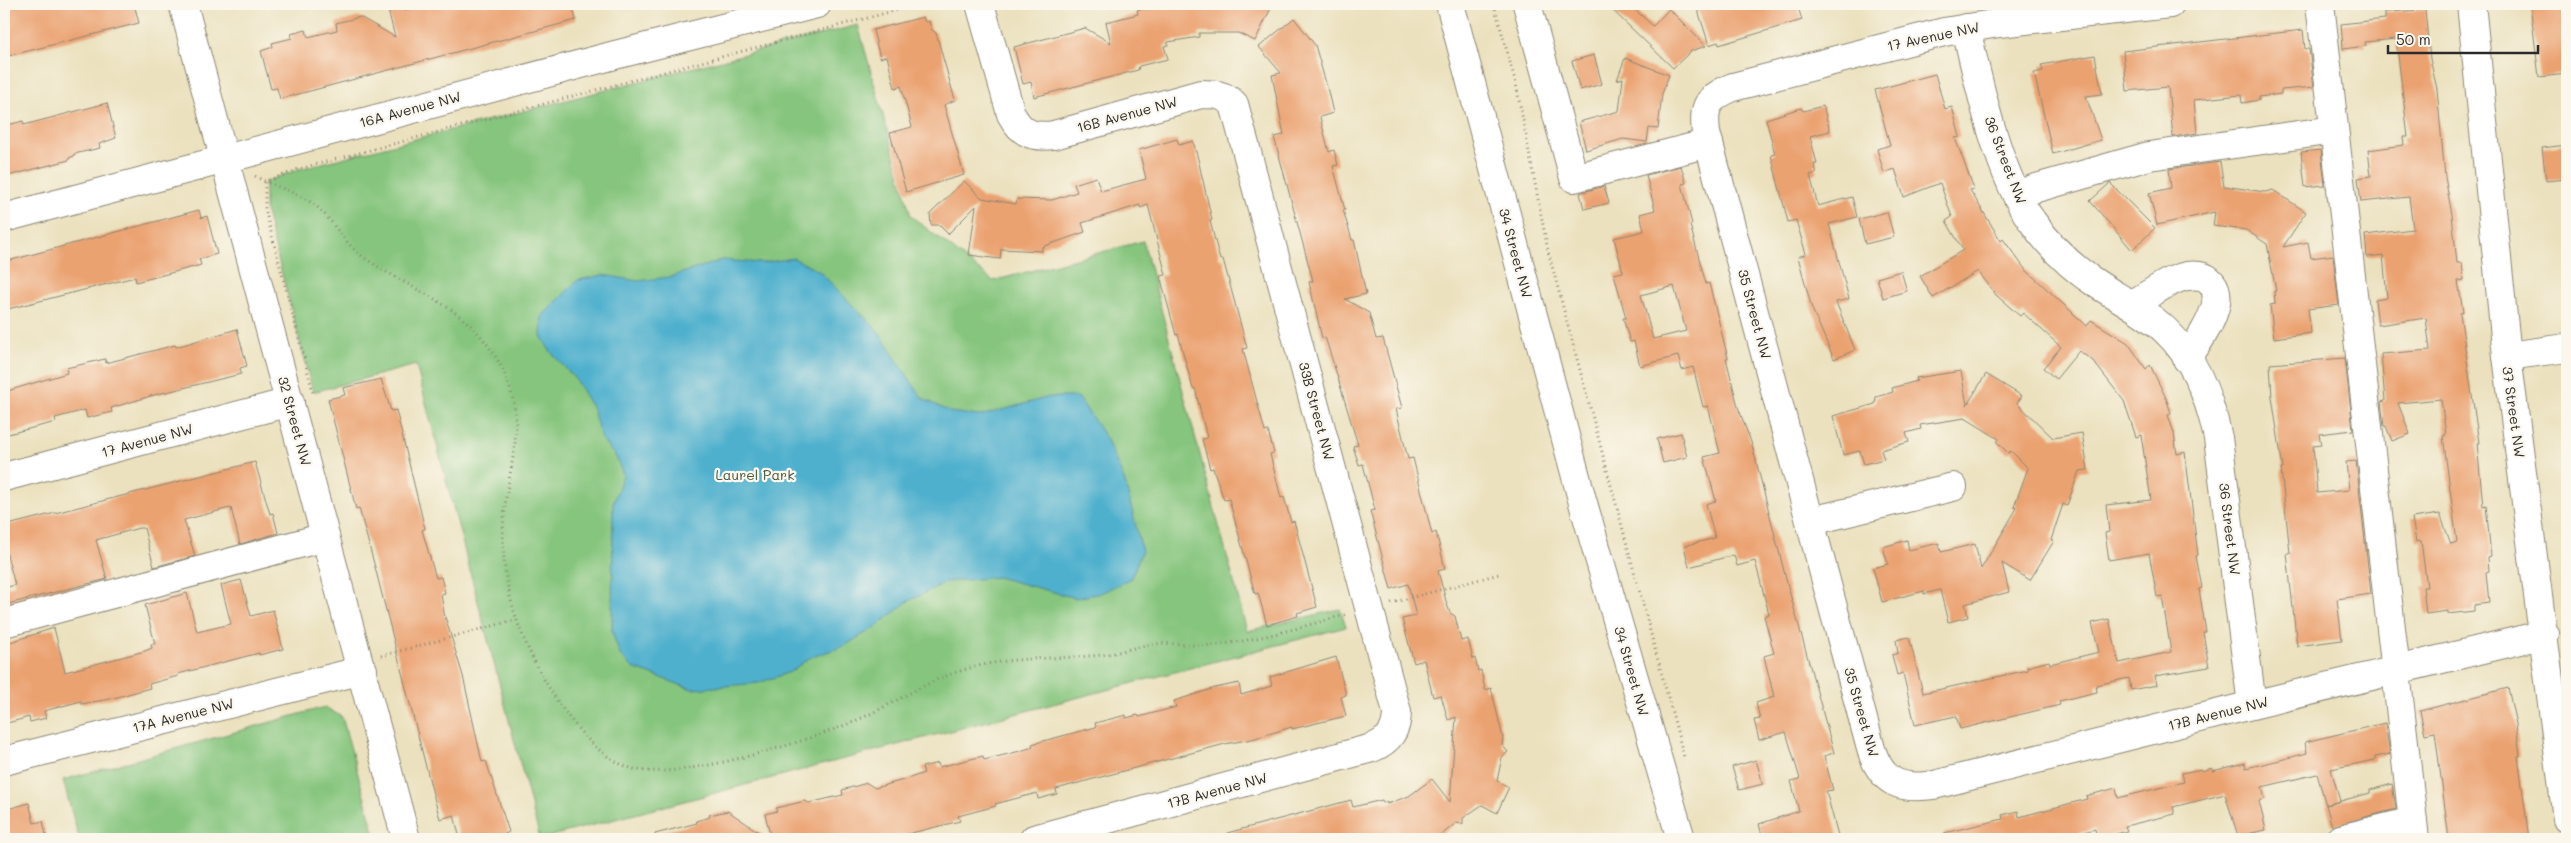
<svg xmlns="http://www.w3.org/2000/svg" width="2571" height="843" font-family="Mali,sans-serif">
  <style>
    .green { fill: #85c57d; stroke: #587854 }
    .water { fill: #4fb0ce; stroke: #3d6e7c }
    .building { fill: #eba271; fill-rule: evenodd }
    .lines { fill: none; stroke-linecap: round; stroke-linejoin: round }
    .minor-casing { stroke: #8b8674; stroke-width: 30 }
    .major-casing { stroke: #8b8674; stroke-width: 30 }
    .path { stroke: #8b8674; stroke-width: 3; stroke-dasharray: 1 4; stroke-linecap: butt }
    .minor { stroke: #fff; stroke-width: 28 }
    .major { stroke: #fff; stroke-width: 28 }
    .labels { text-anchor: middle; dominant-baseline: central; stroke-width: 4.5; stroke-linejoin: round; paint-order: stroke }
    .street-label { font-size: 14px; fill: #2b2b2b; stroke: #fbf7ec }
    .park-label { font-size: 14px; fill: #465944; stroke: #fbf7ec }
  </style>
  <rect width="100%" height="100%" fill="#fbf7ec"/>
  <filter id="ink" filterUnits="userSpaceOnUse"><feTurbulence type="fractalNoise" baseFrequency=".02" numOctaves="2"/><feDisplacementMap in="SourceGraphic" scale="10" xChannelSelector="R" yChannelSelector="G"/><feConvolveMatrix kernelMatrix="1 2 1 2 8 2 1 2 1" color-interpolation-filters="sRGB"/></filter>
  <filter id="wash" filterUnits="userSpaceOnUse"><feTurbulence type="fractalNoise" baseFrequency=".0096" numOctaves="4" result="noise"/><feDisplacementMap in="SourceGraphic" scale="20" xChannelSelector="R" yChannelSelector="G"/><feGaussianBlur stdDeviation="1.12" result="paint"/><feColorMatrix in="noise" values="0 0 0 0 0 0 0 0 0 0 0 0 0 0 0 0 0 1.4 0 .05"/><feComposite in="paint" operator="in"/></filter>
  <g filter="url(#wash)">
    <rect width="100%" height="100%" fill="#ebe1be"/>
    <!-- green -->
    <g class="green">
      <path d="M858,25L911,216L993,281L1143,241L1247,631L1340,609L1346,627L540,839L416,365L313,392L265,209V182L299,169Z"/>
      <path d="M325,707L342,717L376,839H79L63,780Z"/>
    </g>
    <!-- water -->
    <path class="water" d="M793,258L819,271L877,330L922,398L950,412L980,416L1049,397H1078L1106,438L1125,482L1142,551L1131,578L1101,593L1076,598L997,577L946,582L907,602L876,627L844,646L809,658L790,672L758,683L692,689L633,668L620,655L612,632L613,503L623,475L616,457L602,440L592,407L575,379L550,351L541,336L542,316L578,280L603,275L638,281L670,277L722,260L762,263Z"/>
    <g id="blocks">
      <!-- building -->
      <g class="building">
        <path d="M4,4H134L139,23L4,57Z"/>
        <path d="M430,4H572L576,20L280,99L277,88L271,89L261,51L273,47L272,43L292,38L291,34L306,30L308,37L337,30L336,23L360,17L395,37L388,10L403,6L404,10Z"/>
        <path d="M1161,4H1273L1255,41L1238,33H1199V37L1168,42V45L1164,46L1168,59L1139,66L1138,70L1034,97L1031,82L1023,84L1014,47L1085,28L1111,43L1106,22L1138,14L1137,10Z"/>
        <path d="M1606,4H1629L1653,26L1669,9L1706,46L1691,51L1673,68Z"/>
        <path d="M1696,4H1797L1802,20L1719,45L1718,42L1709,45Z"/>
        <path d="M2530,4H2564L2567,32V74L2539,77Z"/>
        <path d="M2425,10L2430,59L2437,89L2445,177L2452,215L2457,263H2462L2464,280L2458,281L2463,312L2460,313L2479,443H2477L2483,506L2486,505L2491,556L2488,557L2489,571L2486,572L2489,603L2474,605V611L2448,614V611L2426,614L2423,587H2427L2421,541L2416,542L2412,518L2440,514L2451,544L2457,542L2443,436L2446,435L2441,399L2398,403L2410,434L2392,441L2386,426H2384L2381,402L2385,401L2381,354L2430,350L2426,318L2378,325L2375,300L2387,298L2383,255L2367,257L2365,235L2413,229L2409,197L2361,202L2358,178L2371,176L2368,150L2404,145L2403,137H2408L2396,39L2365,42L2366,46L2343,49L2341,24L2385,19V12Z"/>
        <path d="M923,17L925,22L929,21L931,29L936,33L955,100L944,105L964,175L906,192L890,133L912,127L901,86L895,88L887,56L880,58L873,30Z"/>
        <path d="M1294,18L1315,45L1327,87L1333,113L1320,117L1329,152L1334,150L1338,165L1333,166L1345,210H1343L1352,240H1354L1366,294L1345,299L1369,313L1376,339L1383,338L1402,408L1396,409L1408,459L1413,458L1432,534L1436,532L1440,548L1445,569L1438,571L1446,601L1450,613L1455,616L1461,641L1468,639L1473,659L1475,658L1478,671L1481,670L1485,690L1491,688L1503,738L1502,745L1508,752L1502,757L1497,781L1509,787L1497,813L1482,805L1463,818V824L1456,823L1440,836L1428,839H1228L1227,833L1351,800L1353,807L1382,800L1383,803L1387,802V804L1409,796L1432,779L1450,802L1456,717L1448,720L1441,695L1433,697L1424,660L1414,663L1402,619L1416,616L1408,584L1391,589L1370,511L1375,510L1363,464L1359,465L1353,446L1358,445L1333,362L1325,337L1322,338L1309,282L1313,281L1274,137L1284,135L1272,75L1281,73L1259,47Z"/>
        <path d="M2303,30L2305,49H2309L2314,87L2281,90V94L2259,97V100L2242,103L2241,95L2194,100L2197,133L2173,137L2168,87L2127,91L2123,51Z"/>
        <path d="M1594,55L1602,84L1580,90L1572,61Z"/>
        <path d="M2095,55L2102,94L2086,96L2101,140L2053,154L2034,73L2043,71L2041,65Z"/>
        <path d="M1625,58L1669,75L1662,94L1658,129L1649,128L1647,142L1623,139L1586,150L1579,122L1619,111L1623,78L1617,80Z"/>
        <path d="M1935,74L1945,109L1952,107L1960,137L1955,138L1974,189L1970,190L2001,241L2003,239L2025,269L2087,326L2091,320L2128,343L2146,369L2150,365L2166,398L2171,413L2168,415L2174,433L2177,454L2185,452L2198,555L2196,556L2202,588L2199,589L2206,632H2203L2209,667L2155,676L2157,685L2131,690L2129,678L2096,685L2097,692L2059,701L2060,705L1960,729L1956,716L1915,725L1903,673L1897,675L1892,655L1898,653L1896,640L1909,637L1923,693L2028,670L2027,667L2049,661L2050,664L2099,652L2092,623L2109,619L2119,663L2171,652L2162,596L2157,597L2149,553L2109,560L2105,533L2109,532L2106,505L2151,500L2141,435L2136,437L2124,401L2093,361L2079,351L2056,379L2043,368L2061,347L2023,313L2020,316L1996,295L1978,271L1933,298L1920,276L1963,250L1946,221L1952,217L1940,183L1904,197L1895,169L1884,173L1877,149L1890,145L1875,90Z"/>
        <path d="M107,103L116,138L99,144L100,148L74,154V156L69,158V160L4,177V126L23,121L24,125Z"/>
        <path d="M1823,106L1830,131L1810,136L1817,164H1814L1817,173L1810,175L1818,206L1852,197L1857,217L1829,224L1849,299L1836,302L1855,350L1834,359L1812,309L1798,257L1806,254L1796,220L1788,222L1771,155L1775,154L1766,119L1801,108L1803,111Z"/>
        <path d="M1177,139L1179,145L1193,141L1198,159L1212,220L1210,221L1220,260L1223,259L1247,348L1243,349L1265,432L1268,431L1274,453L1270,454L1281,498L1284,497L1291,522L1294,521L1317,607L1297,613L1298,616L1267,625L1258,593L1255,594L1229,499L1224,500L1213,468L1210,469L1202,439L1207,438L1195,388L1193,389L1178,334L1176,335L1160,276L1166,275L1148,205L1140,208V205L1082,223L1085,232L1042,247V251L1001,249L1000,259L969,255L976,206L948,234L939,225H931L930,214L964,181L982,198L1016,204L1017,199L1052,200L1077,192L1074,184L1096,177L1101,191L1146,179L1139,150Z"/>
        <path d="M2567,145V179L2546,181L2542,148Z"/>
        <path d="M2321,150L2325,185L2305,187L2301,152Z"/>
        <path d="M2220,162L2224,186L2265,192L2273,190L2306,212L2283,247L2308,242L2311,258L2333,255L2339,305L2308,309L2311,333L2274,338L2270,305L2275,304L2274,291H2276L2267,244L2246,230L2213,226L2215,212L2157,225L2149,193L2171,188L2169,169Z"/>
        <path d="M1681,166L1686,183L1682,184L1692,224L1690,225L1706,284L1709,283L1728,358H1726L1738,407L1752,445L1787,583L1834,753L1824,756L1833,790L1826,791L1839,839H1763L1759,824L1799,811L1791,781L1800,779L1786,732L1759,740L1754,720L1760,719L1756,703L1774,697L1764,656L1774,653L1764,616L1769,614L1755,561L1737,566L1734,555L1689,567L1684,546L1715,538L1706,504L1716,501L1704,457L1720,453L1708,406L1703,407L1693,367L1682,370L1678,356L1640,366L1634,341L1630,342L1623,318H1626L1614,274L1623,272L1614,238L1644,231L1640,214L1655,210L1646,175ZM1674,286L1686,331L1653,339L1641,295Z"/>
        <path d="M2110,183L2155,228L2132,250L2090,201Z"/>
        <path d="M1604,186L1609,203L1584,209L1580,193Z"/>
        <path d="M199,210L201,218L207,216L217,254L199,259L201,265L136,282L135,277L4,310V262Z"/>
        <path d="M1887,212L1894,237L1865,244L1859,219Z"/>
        <path d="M1901,271L1907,291L1883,298L1877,278Z"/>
        <path d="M237,329L247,366L240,368L241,374L154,395L111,408L112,412L87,418L85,410L55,418L56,422L4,435V392L67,373L66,368L105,359L106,363L175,345L176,347Z"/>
        <path d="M2345,358L2353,430L2319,434L2321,445L2313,446L2317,493L2349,490L2346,462L2356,461L2371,594L2337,599L2342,640L2297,646L2287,553H2290L2281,469H2283L2272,397L2270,364Z"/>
        <path d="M1961,371L1967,405L1986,374L2022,396L2017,403L2053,438L2082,433L2088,470L2079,471L2067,506L2063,504L2051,540L2054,541L2030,580L2002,563L2009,592L1965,604L1968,617L1948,622L1940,590L1924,594V591L1882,602L1873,568L1888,564L1883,547L1907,540L1909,550L1939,543L1941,552L1975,544L1981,569L2017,508L2014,507L2028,468L2011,451L2008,453L1997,442L1999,439L1965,418L1920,425L1921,429L1906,433L1909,442L1881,450L1884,459L1864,464L1860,451L1843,455L1833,416L1875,404L1876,397L1893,392L1892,388L1917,381L1916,378Z"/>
        <path d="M381,379L391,411L396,410L425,529L422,530L436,578L441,577L445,593L441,594L444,613L463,676L482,762L486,761L509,832L505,834L507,839H460L454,815L440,819L433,794L376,571L359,508L356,509L328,399L345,395L343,388Z"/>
        <path d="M1681,433L1687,457L1663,463L1657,439Z"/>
        <path d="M255,462L270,514L273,513L278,533L240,544L231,508L226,509L184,520L195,556L154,567L144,528H139L96,540L107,579L4,605V588L15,585L4,544V526Z"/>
        <path d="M241,580L251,616L273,610L283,649L259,655V653L178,674V676L149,684L150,688L110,699L81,704V701L44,711L46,718L30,722L29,717L4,724V644L54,628L65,672L145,651L152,648L151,644H155L145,605L187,593L197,632L231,624L221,585Z"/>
        <path d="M1336,657L1346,695L1341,697L1346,716L1292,729V727L1252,739L1225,744L1056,789L1057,794L1038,799L1037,793L995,804L996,806L958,816L960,821L887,839H771L765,814L777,811L776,808L805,801L809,803L843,795L842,790L867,783L875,788L907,779L924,773L922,767L938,763L939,767L983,756L984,760L1020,751L1033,747L1032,744L1096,727L1095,723L1126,715V718L1138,715L1139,717L1176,707L1174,701L1215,688L1239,683L1241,695L1272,686L1270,677Z"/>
        <path d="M2508,688L2516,724L2520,756H2518L2529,839H2449L2435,732L2425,734L2420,711Z"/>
        <path d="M2385,723L2390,754L2375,757V760L2331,769L2340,801L2326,805L2317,774L2262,787L2265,799L2259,801L2266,830L2238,836L2225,794L2173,807L2175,814L2125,826L2127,831L2097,839L2095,829L2057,839H1945L1944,833L2003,819L2002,815L2018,811L2019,817L2087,799L2086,796L2116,788L2118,798L2184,782L2182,773L2201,769V771L2212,768L2213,771L2245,763L2246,768L2280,760L2307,753L2305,742Z"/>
        <path d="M1756,760L1763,784L1739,790L1732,767Z"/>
        <path d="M2392,784L2396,809L2332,826L2326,805L2370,793V790Z"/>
        <path d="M29,803L34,823L43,821L47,839H4V810Z"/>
        <path d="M728,811L769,839H656L655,834L697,823L696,821L710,817L709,815Z"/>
      </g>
    </g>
  </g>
  <g filter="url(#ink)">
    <use href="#blocks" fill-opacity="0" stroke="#8b8674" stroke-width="1"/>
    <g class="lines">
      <!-- minor casing -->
      <g class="minor-casing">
        <g id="minor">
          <path d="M183,4L406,839"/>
          <path d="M980,4L1011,114C1021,133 1032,138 1054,135L1201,94C1215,94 1223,94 1234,104L1397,712C1397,731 1389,741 1372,748L1034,839"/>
          <path d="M1527,4L1574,178L1709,143"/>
          <path d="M2170,4L1999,23L1944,32L1733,87C1707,98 1703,106 1706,133L1871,749C1882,783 1900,790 1934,785L2252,705L2545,634"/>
          <path d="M2320,4L2415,839"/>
          <path d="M2471,4L2507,356L2567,819"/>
          <path d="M1966,28C1978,82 1999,177 2032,221C2049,245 2072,268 2097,284C2120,299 2145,311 2165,330C2194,357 2210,400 2218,438L2252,705"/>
          <path d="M2017,196L2033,189L2149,156L2334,130"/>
          <path d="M4,218L615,55L817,4"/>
          <path d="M2133,304C2149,295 2169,279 2187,276C2195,275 2203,275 2209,280C2231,299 2198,342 2187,359"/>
          <path d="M2507,356L2567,348"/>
          <path d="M4,477L290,402"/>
          <path d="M1811,521L1953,487"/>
          <path d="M4,623L325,537"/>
          <path d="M4,761L363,670"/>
          <path d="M2340,839L2413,821"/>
        </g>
      </g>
      <!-- major casing -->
      <g class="major-casing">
        <path id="major" d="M1450,4L1583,503L1681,839"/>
      </g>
      <!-- path -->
      <g class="path">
        <path d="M1494,4L1516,84L1548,251L1684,757"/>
        <path d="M255,176C274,187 298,192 316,206C333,220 343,242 362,256C418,296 474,305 505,375C528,428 508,464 504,516C498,586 521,645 558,702C576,728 599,757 630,768C673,783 806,742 850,723C888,708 921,683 960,671C1010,655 1051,660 1102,655C1120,653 1137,646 1154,644C1174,642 1195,647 1215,645C1260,640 1304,626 1348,614"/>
        <path d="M313,392L265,209V182L299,169L920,4"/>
        <path d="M1391,603L1499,574"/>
        <path d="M381,656L515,620"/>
      </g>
      <!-- minor -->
      <use href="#minor" class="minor"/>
      <!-- major -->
      <use href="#major" class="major"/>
    </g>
  </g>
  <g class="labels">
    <!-- street labels -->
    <g class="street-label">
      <text transform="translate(1933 36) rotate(-12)">17 Avenue NW</text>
      <text transform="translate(410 109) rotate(-15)">16A Avenue NW</text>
      <text transform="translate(1127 114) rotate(-15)">16B Avenue NW</text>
      <text transform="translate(2006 160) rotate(69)">36 Street NW</text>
      <text transform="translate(1516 253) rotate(75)">34 Street NW</text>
      <text transform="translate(1755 314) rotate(75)">35 Street NW</text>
      <text transform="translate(1317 411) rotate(75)">33B Street NW</text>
      <text transform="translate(2514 412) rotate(82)">37 Street NW</text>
      <text transform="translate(295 421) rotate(75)">32 Street NW</text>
      <text transform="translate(147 440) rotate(-15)">17 Avenue NW</text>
      <text transform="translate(2230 529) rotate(83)">36 Street NW</text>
      <text transform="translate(1632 671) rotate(74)">34 Street NW</text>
      <text transform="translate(1862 712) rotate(74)">35 Street NW</text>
      <text transform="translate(2218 713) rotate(-14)">17B Avenue NW</text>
      <text transform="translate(183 715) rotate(-14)">17A Avenue NW</text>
      <text transform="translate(1217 790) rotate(-15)">17B Avenue NW</text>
    </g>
    <!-- park labels -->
    <g class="park-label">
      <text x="755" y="474">Laurel Park</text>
    </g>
  </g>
  <!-- margin -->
  <rect width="2571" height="843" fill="none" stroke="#fbf7ec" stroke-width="20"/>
  <!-- scale -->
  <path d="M2388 45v8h150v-8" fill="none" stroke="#2b2b2b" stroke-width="2.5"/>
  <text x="2396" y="45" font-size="15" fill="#2b2b2b" stroke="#fbf7ec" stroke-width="4" paint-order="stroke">50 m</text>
</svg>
